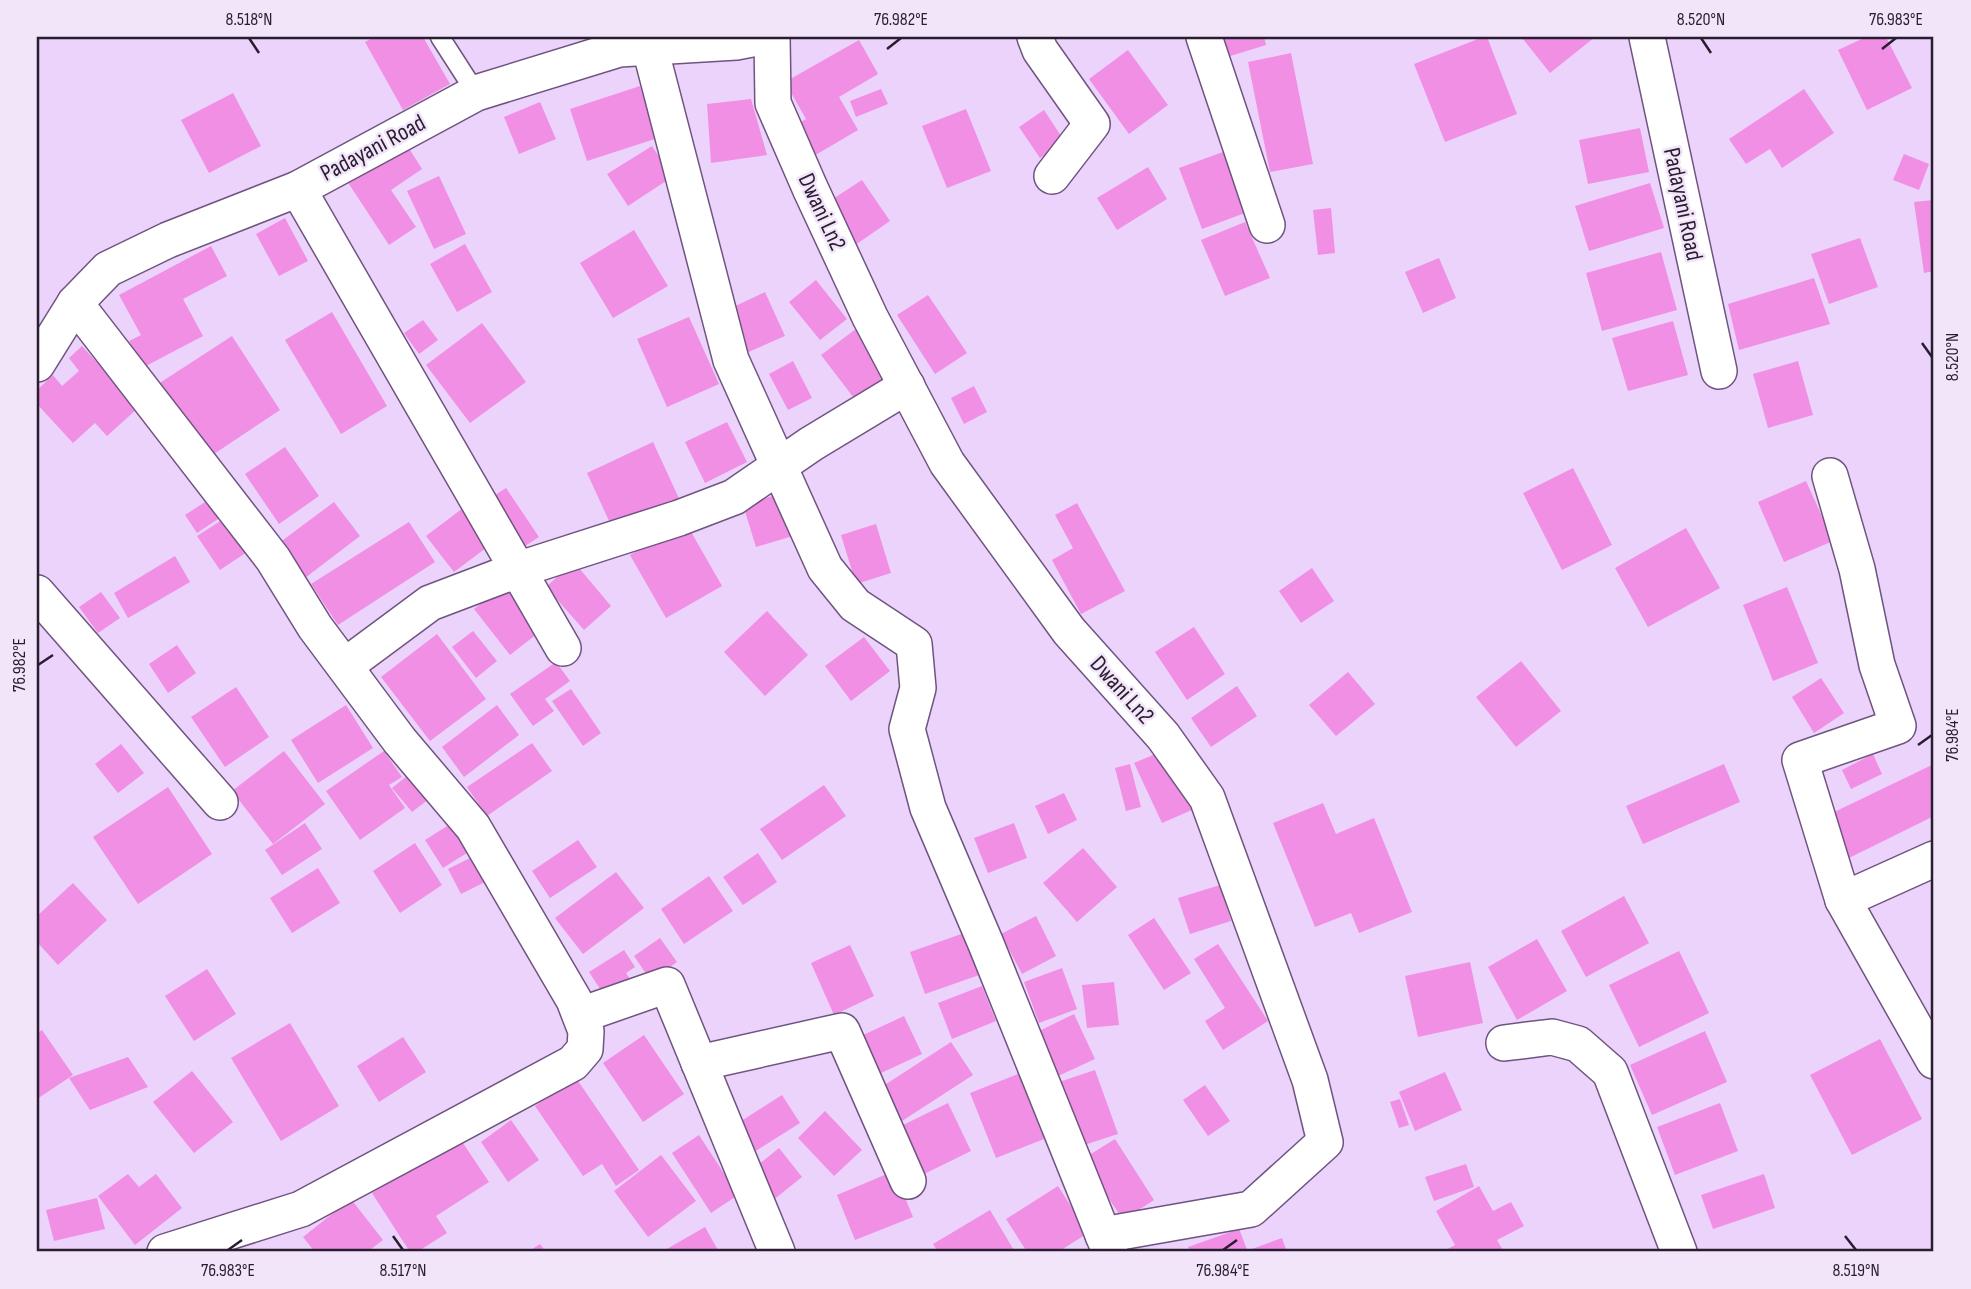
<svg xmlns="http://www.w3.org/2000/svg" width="1971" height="1289" font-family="'Sofia Sans Condensed',sans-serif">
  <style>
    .building { fill: #f18fe4 }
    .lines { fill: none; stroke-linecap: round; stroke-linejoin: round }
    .service-casing { stroke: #6f5480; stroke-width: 21 }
    .minor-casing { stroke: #6f5480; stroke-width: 38 }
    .service { stroke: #fff; stroke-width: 18 }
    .minor { stroke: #fff; stroke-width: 35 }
    .ticks { fill: none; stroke: #291d30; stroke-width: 2.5 }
    .labels { text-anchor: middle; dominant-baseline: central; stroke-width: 5; stroke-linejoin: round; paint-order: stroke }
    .street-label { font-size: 24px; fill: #291d30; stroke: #f2e5fa }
    .neatline { fill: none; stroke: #291d30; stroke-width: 2.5 }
    .ticks-label { font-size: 18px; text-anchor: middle; fill: #291d30 }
  </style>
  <rect width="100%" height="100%" fill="#ebd3fc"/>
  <!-- building -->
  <g class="building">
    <path d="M374,37H423L450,84L403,110L365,42Z"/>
    <path d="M1217,37H1264L1266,45L1224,58Z"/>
    <path d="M1483,37H1487L1517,114L1445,142L1414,64Z"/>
    <path d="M1526,37H1595L1550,73L1523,39Z"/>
    <path d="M1866,37H1886L1912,88L1867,110L1838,50Z"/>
    <path d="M859,40L878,74L839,97L858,130L807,160L789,129L806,119L785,82Z"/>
    <path d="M1128,50L1168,105L1129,134L1089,79Z"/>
    <path d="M1291,53L1313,164L1270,172L1248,62Z"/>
    <path d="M640,86L658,138L587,161L570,109Z"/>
    <path d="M881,89L888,104L856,117L850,101Z"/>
    <path d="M1804,89L1834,133L1782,168L1770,149L1746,164L1729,139Z"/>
    <path d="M233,93L261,146L209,173L181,120Z"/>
    <path d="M751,99L767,155L711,163L707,104Z"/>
    <path d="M540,102L556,139L519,154L504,117Z"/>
    <path d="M966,109L991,171L947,188L922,126Z"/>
    <path d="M1044,110L1065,142L1040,158L1019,127Z"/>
    <path d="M1640,128L1649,172L1588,184L1579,140Z"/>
    <path d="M405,142L422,169L391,190L416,227L389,245L347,181Z"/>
    <path d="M652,146L672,177L628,206L607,174Z"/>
    <path d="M1231,149L1253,210L1202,229L1179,168Z"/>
    <path d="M1904,154L1929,164L1919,190L1893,180Z"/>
    <path d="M1148,167L1167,199L1117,230L1097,198Z"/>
    <path d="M439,176L466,234L434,249L407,191Z"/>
    <path d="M862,180L890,221L848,250L819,208Z"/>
    <path d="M1650,183L1664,228L1589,251L1575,206Z"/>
    <path d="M1934,200V271L1924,273L1914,202Z"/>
    <path d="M1331,208L1335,253L1318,255L1313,210Z"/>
    <path d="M285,218L308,261L279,276L256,234Z"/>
    <path d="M1245,222L1270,278L1225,296L1201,240Z"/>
    <path d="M634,230L668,286L613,318L580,263Z"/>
    <path d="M1860,238L1878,287L1829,304L1811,254Z"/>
    <path d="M465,244L492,292L457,312L430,264Z"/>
    <path d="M211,246L227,276L183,299L203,336L144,367L129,341L141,335L119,295Z"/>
    <path d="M1661,252L1677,310L1602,331L1586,273Z"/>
    <path d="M1439,258L1456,298L1423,313L1405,272Z"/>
    <path d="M1814,278L1830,324L1739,350L1728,304Z"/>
    <path d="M816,280L847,319L820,340L789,302Z"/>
    <path d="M765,292L785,336L744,354L725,311Z"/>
    <path d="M928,295L967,353L935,374L897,315Z"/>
    <path d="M332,312L387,406L341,434L285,340Z"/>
    <path d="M689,317L719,384L667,407L637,339Z"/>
    <path d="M423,320L438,340L419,354L404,333Z"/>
    <path d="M1673,321L1688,375L1628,391L1612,338Z"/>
    <path d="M482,323L526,382L470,423L426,365Z"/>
    <path d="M860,326L898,377L860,406L821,355Z"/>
    <path d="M232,336L280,410L202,462L152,388Z"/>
    <path d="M82,346L138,408L107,436L95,423L73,443L37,404V390L53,375L62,386L79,371L69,358Z"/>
    <path d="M793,361L812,398L788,410L769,374Z"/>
    <path d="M1798,361L1813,415L1768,428L1753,374Z"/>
    <path d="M974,386L987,412L964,424L951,398Z"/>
    <path d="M727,422L747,462L705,483L685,442Z"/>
    <path d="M653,442L682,505L616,536L587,473Z"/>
    <path d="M285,447L319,496L279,524L245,474Z"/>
    <path d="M1573,468L1612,545L1562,570L1523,493Z"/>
    <path d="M1806,481L1833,541L1784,562L1758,502Z"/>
    <path d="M506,488L539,537L522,548L489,499Z"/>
    <path d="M219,493L230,511L197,533L185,515Z"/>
    <path d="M782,493L796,535L756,547L743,505Z"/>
    <path d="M334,502L360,536L305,578L279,543Z"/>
    <path d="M471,502L498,539L454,572L426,536Z"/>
    <path d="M1077,503L1125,591L1081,614L1052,560L1073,548L1055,515Z"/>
    <path d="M233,513L256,546L220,570L197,536Z"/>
    <path d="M409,522L435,562L338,625L311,584Z"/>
    <path d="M686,523L722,586L666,618L630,555Z"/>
    <path d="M876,524L891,573L856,584L841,535Z"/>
    <path d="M1686,528L1720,588L1648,627L1615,568Z"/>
    <path d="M175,556L190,582L128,618L114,593Z"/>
    <path d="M574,562L611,606L584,630L546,587Z"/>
    <path d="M1312,568L1334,601L1301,623L1279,591Z"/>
    <path d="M506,584L542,630L510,655L474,609Z"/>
    <path d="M1787,587L1818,663L1773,681L1743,605Z"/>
    <path d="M101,592L120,618L98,633L79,607Z"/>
    <path d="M767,611L808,655L765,696L724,652Z"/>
    <path d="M1194,627L1225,674L1187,700L1155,652Z"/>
    <path d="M473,631L497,661L476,678L452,647Z"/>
    <path d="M437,634L486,699L430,741L381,677Z"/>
    <path d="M864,637L890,671L851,701L825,666Z"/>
    <path d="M177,645L196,673L168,693L149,664Z"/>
    <path d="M1521,661L1561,711L1516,747L1476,697Z"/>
    <path d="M556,662L570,681L545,699L554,711L533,726L510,694Z"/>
    <path d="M1348,672L1375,704L1336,736L1309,705Z"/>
    <path d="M1821,678L1844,713L1814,733L1792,697Z"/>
    <path d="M1237,686L1257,716L1211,747L1191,718Z"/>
    <path d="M236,687L269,737L225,767L191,717Z"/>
    <path d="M571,689L601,733L583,746L552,701Z"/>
    <path d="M346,705L373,748L318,783L291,740Z"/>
    <path d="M497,705L519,735L464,777L442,747Z"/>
    <path d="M532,743L552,771L487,816L467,787Z"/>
    <path d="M121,744L144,773L118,793L95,764Z"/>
    <path d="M1165,750L1192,810L1162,823L1134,763Z"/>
    <path d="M284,751L325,804L273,844L232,791Z"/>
    <path d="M384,751L402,777L389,785L405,808L360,840L326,791Z"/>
    <path d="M1873,754L1882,774L1851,789L1842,770Z"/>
    <path d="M1130,764L1141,807L1126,811L1115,768Z"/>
    <path d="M1724,764L1740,802L1643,844L1626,806Z"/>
    <path d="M1934,764V816L1849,858L1828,815Z"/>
    <path d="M413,771L433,796L412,812L392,788Z"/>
    <path d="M824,785L846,816L782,860L760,829Z"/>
    <path d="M168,787L212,854L138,904L93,837Z"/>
    <path d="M1064,793L1077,820L1048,834L1035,806Z"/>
    <path d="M1323,803L1336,834L1374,818L1412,912L1359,933L1351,913L1315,927L1273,823Z"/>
    <path d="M460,818L478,846L443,868L425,840Z"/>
    <path d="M305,823L322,849L282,875L265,850Z"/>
    <path d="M1014,823L1027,858L988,873L974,838Z"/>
    <path d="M578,840L597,867L550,898L532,871Z"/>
    <path d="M415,843L442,885L400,913L373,871Z"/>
    <path d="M1083,848L1117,887L1077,922L1043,883Z"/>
    <path d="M480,853L493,878L461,894L448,869Z"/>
    <path d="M758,853L777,882L743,905L723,877Z"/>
    <path d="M318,868L340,903L292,933L270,898Z"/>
    <path d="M616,872L644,908L583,954L555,918Z"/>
    <path d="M709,876L733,911L684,944L661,909Z"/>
    <path d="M73,883L107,920L58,965L37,942V916Z"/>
    <path d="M1220,885L1231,921L1190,934L1178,898Z"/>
    <path d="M1624,896L1649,943L1586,977L1561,931Z"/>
    <path d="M1036,916L1056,956L1022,974L1001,934Z"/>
    <path d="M1154,918L1191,973L1164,990L1128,935Z"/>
    <path d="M967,932L982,974L925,994L910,952Z"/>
    <path d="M660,938L677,962L651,981L634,956Z"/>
    <path d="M1537,939L1567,991L1517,1020L1488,967Z"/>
    <path d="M1218,944L1268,1021L1223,1050L1205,1021L1225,1008L1194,959Z"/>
    <path d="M850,945L874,996L834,1015L811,963Z"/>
    <path d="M624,950L635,967L626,973L632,982L606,998L589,972Z"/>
    <path d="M1679,951L1709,1013L1639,1047L1609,985Z"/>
    <path d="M1470,962L1483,1023L1418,1037L1405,976Z"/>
    <path d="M1062,968L1077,1009L1039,1023L1024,982Z"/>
    <path d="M207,969L236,1014L194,1041L165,996Z"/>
    <path d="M1114,982L1119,1025L1087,1028L1082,985Z"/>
    <path d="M982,986L996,1021L952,1039L938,1003Z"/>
    <path d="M1074,1014L1095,1059L1058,1076L1037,1032Z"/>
    <path d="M904,1016L922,1054L879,1074L861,1036Z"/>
    <path d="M290,1023L339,1106L281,1141L231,1058Z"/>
    <path d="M42,1030L73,1075L37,1099V1033Z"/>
    <path d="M1705,1031L1727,1082L1652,1115L1630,1065Z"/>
    <path d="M644,1035L684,1094L643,1122L603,1063Z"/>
    <path d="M403,1037L426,1072L379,1102L357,1066Z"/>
    <path d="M1880,1039L1922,1119L1852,1155L1810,1075Z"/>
    <path d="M951,1042L973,1075L902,1121L880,1088Z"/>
    <path d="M128,1057L148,1087L90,1110L69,1078Z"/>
    <path d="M1095,1070L1118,1134L1081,1146L1059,1082Z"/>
    <path d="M192,1071L233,1122L194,1153L153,1102Z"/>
    <path d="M1445,1072L1462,1110L1415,1131L1399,1092Z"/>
    <path d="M1018,1074L1044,1139L996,1158L970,1093Z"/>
    <path d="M576,1078L639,1170L616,1186L602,1164L583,1176L535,1106Z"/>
    <path d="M1205,1085L1230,1121L1208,1136L1183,1100Z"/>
    <path d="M782,1095L800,1123L748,1156L730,1128Z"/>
    <path d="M1400,1099L1409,1125L1399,1128L1390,1102Z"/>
    <path d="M948,1103L971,1151L922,1175L899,1127Z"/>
    <path d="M1720,1103L1738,1151L1675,1175L1657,1127Z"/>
    <path d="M825,1111L862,1150L834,1176L798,1138Z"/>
    <path d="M511,1120L539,1160L508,1182L481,1142Z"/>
    <path d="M699,1135L738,1195L711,1213L672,1153Z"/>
    <path d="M459,1137L489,1182L436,1216L447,1233L417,1252H410L372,1193Z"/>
    <path d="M1115,1139L1154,1200L1123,1220L1083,1159Z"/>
    <path d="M779,1148L802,1177L772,1201L748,1173Z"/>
    <path d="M661,1155L696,1201L648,1237L614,1191Z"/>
    <path d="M1466,1164L1474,1187L1434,1201L1425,1177Z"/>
    <path d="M894,1171L913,1217L855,1240L837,1195Z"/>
    <path d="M128,1174L139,1187L156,1174L182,1208L135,1245L98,1196Z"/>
    <path d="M1764,1174L1775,1208L1713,1229L1701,1195Z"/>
    <path d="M1058,1186L1088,1233L1058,1252H1027L1006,1219Z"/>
    <path d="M1479,1186L1493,1211L1511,1202L1524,1226L1497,1240L1504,1252H1442L1455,1245L1436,1211Z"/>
    <path d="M97,1198L105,1229L54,1241L46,1210Z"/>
    <path d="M351,1199L383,1240L367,1252H315L303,1237Z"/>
    <path d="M990,1210L1015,1252H938L933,1244Z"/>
    <path d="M705,1227L719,1252H666L665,1250Z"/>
    <path d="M1239,1229L1248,1252H1190L1188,1247Z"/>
    <path d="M1282,1238L1287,1252H1250L1249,1250Z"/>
    <path d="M540,1244L546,1252H528Z"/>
  </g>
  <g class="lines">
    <!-- service casing -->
    <g class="service-casing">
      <path id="service" d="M440,37L476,93"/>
    </g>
    <!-- minor casing -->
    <g class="minor-casing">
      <g id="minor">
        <path d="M772,37L773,103L810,188L870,317L947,463L1069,631L1163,736L1207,798L1310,1080L1325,1142L1251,1209L1103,1235"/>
        <path d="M1035,37L1040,50L1092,124L1052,176"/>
        <path d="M1204,37L1267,225"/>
        <path d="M1647,37L1719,371"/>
        <path d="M650,48L731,360L825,568L855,605L914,644L918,688L907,729L928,808L986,944L1110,1252"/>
        <path d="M298,189L563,648"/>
        <path d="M75,303L273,559L315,627L400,741L473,827L574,1000L586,1031L585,1049L573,1063L301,1209L165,1252"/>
        <path d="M37,364L75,303L108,269L168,240L298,189L476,93L619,49L736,42L762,37"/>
        <path d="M1830,476L1857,569L1877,665L1898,726L1800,760L1843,900L1934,1061"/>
        <path d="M37,593L220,802"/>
        <path d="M345,666L430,603L517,570L679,518L734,497L811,444L907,386"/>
        <path d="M1843,900L1934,859"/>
        <path d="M581,1015L667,985L777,1252"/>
        <path d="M1504,1043L1552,1037L1578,1044L1610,1072L1679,1252"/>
        <path d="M699,1063L842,1031L908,1181"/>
      </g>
    </g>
    <!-- service -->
    <use href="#service" class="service"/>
    <!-- minor -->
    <use href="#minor" class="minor"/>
  </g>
  <!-- ticks -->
  <path class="ticks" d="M249,38L259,53M1701,38L1711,53M887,49L901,38M1882,49L1896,38M1922,343L1932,357M38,665L53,655M1918,745L1932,735M393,1236L403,1250M1845,1236L1856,1250M228,1250L242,1240M1223,1250L1237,1240"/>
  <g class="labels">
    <!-- street labels -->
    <g class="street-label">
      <text transform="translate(373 148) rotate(-28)">Padayani Road</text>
      <text transform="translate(1683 204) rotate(78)">Padayani Road</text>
      <text transform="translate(822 212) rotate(65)">Dwani Ln2</text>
      <text transform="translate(1122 690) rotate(48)">Dwani Ln2</text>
    </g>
  </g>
  <!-- border -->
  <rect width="1971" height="1289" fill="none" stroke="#f2e5fa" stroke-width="77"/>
  <rect x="38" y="38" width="1894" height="1212" class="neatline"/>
  <g class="ticks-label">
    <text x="249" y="25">8.518°N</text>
    <text x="901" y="25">76.982°E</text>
    <text x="1701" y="25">8.520°N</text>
    <text x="1896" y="25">76.983°E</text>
    <text transform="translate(1952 357) rotate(-90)" y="6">8.520°N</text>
    <text transform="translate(19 665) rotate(-90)" y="6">76.982°E</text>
    <text transform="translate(1952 735) rotate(-90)" y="6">76.984°E</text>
    <text x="228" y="1276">76.983°E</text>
    <text x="403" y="1276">8.517°N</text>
    <text x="1223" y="1276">76.984°E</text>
    <text x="1856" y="1276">8.519°N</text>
  </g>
</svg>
